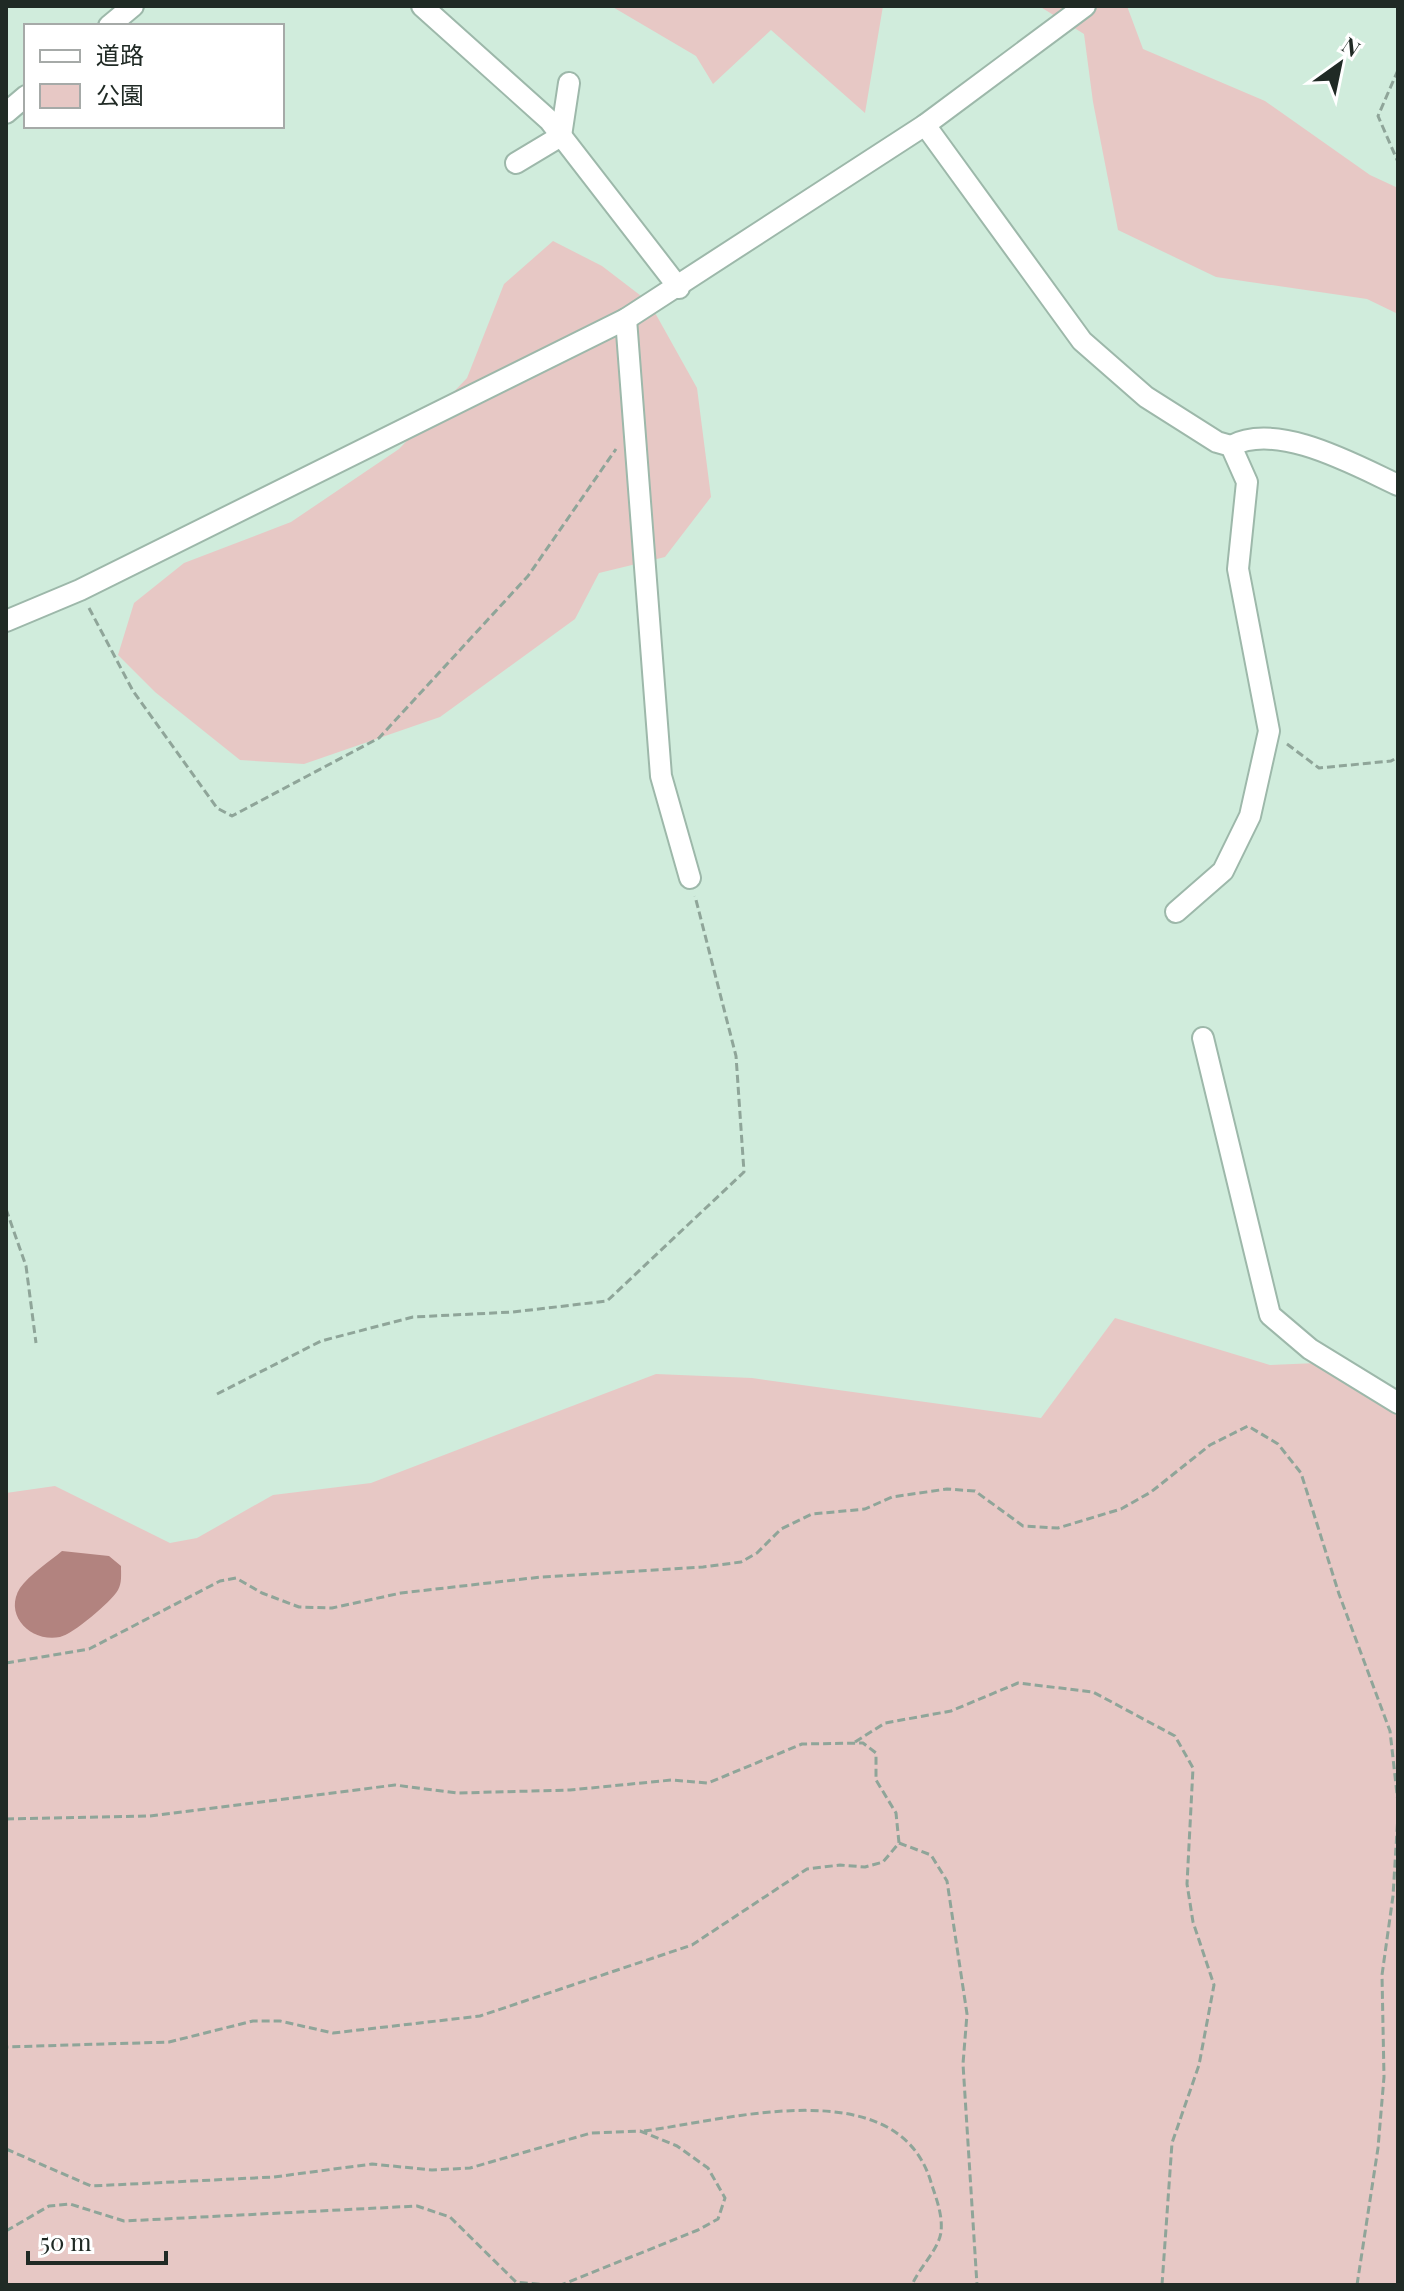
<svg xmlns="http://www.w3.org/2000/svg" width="1404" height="2291" font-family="'Playfair Display','Noto Sans JP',serif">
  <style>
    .green { fill: #e7c8c5 }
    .water { fill: #b2837f }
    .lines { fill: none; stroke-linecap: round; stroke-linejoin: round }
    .minor-casing { stroke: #9db8aa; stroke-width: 24 }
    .path { stroke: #8fa599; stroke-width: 3; stroke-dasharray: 8 4; stroke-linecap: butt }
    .minor { stroke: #fff; stroke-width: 20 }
  </style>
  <rect width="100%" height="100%" fill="#d0ecdc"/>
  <!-- green -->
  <g class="green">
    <path d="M611,6H883L865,113L771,30L713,84L696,56Z"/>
    <path d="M1039,6H1127L1143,49L1265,101L1370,175L1398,188V314L1367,299L1216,277L1118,230L1093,102L1084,34Z"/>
    <path d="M553,241L602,266L649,302L697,388L711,497L665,557L599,573L575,619L440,717L304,764L240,760L155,692L118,655L134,603L184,563L291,522L399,449L467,378L504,284Z"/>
    <path d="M1115,1318L1270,1365L1317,1363L1398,1412V2285H6V1493L55,1486L170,1543L197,1538L273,1495L371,1483L656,1374L752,1378L1041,1418Z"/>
  </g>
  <!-- water -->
  <path class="water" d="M62,1551L109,1556L121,1566C121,1575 122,1583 118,1590C110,1603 73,1634 60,1637C31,1643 3,1615 20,1588C29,1575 49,1562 62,1551Z"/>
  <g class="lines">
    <!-- minor casing -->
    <g class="minor-casing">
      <g id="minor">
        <path d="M422,6L549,120L679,288"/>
        <path d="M109,26L133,6"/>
        <path d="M6,113L26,96"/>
        <path d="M925,125L1082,341L1146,397L1217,442L1231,446L1247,482L1238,569L1269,731L1250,816L1223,871L1176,912"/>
        <path d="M516,163L561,136L569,83"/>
        <path d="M626,319L661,776L690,878"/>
        <path d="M1231,446C1277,421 1355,465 1398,485"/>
        <path d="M6,621L80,590L626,319L925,125L1085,6"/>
        <path d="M1203,1038L1270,1315L1310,1349L1398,1403"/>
      </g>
    </g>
    <!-- path -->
    <g class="path">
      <path d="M1398,70L1378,116L1398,162"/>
      <path d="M89,608L133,691L217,808L232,816L379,738L528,576L616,449"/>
      <path d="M1287,744L1319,768L1391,761L1398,757"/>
      <path d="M6,1209L26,1266L36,1343"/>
      <path d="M217,1394L321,1341L413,1317L513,1312L607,1301L744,1172L736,1056L695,896"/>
      <path d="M6,1663L89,1649L220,1581L236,1578L262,1593L299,1607L332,1608L401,1593L541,1577L703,1567L741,1562L757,1553L781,1529L812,1514L865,1509L892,1497L947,1489L975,1491L1023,1526L1058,1528L1121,1509L1151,1492L1210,1445L1248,1426L1278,1444L1301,1473L1339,1594L1390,1731L1398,1803"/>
      <path d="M855,1742L885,1723L951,1711L1018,1683L1093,1692L1175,1736L1193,1768L1187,1884L1193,1922L1214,1985L1199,2065L1172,2143L1162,2285"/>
      <path d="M6,1819L150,1816L395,1785L458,1793L570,1790L672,1780L708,1783L802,1744L863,1743L876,1753V1780L896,1813L899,1843L883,1862L865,1867L840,1865L807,1869L692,1945L480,2016L333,2033L280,2021H253L169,2042L6,2047"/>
      <path d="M899,1843L931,1855L947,1881L967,2014L963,2064L977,2285"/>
      <path d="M644,2131C727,2120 894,2071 930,2179C935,2196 943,2213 941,2232C939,2249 919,2268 912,2285"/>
      <path d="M6,2149L91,2186L274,2177L372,2164L432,2170L470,2168L591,2133L640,2131L677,2146L708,2168L725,2198L718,2219L698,2230L561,2285"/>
      <path d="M6,2231L49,2206L70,2204L124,2221L417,2206L450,2217L516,2282L546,2285"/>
      <path d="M1357,2285L1378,2148L1384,2077L1382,1975L1393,1896L1398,1815"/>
    </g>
    <!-- minor -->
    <use href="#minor" class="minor"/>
  </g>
  <!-- border -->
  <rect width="1404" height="2291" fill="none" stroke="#202a25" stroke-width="16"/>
  <!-- legend -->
  <rect x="24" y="24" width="260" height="104" fill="#ffffff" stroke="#a6aaa8" stroke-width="2"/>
  <rect x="40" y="50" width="40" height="12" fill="#ffffff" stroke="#a6aaa8" stroke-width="2"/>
  <text x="96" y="64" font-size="24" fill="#202a25">道路</text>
  <rect x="40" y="84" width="40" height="24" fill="#e7c8c5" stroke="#a6aaa8" stroke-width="2"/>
  <text x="96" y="104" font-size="24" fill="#202a25">公園</text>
  <!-- north arrow -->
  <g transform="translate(1340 64) rotate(33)" stroke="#ffffff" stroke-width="6" paint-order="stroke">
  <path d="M0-6L14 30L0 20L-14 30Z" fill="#202a25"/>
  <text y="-12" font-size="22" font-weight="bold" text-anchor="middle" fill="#202a25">N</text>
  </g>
  <!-- scale -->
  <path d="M28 2251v12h138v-12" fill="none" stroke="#202a25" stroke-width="4"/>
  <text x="40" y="2251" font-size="24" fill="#202a25" stroke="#ffffff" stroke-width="6" paint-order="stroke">50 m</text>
</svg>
